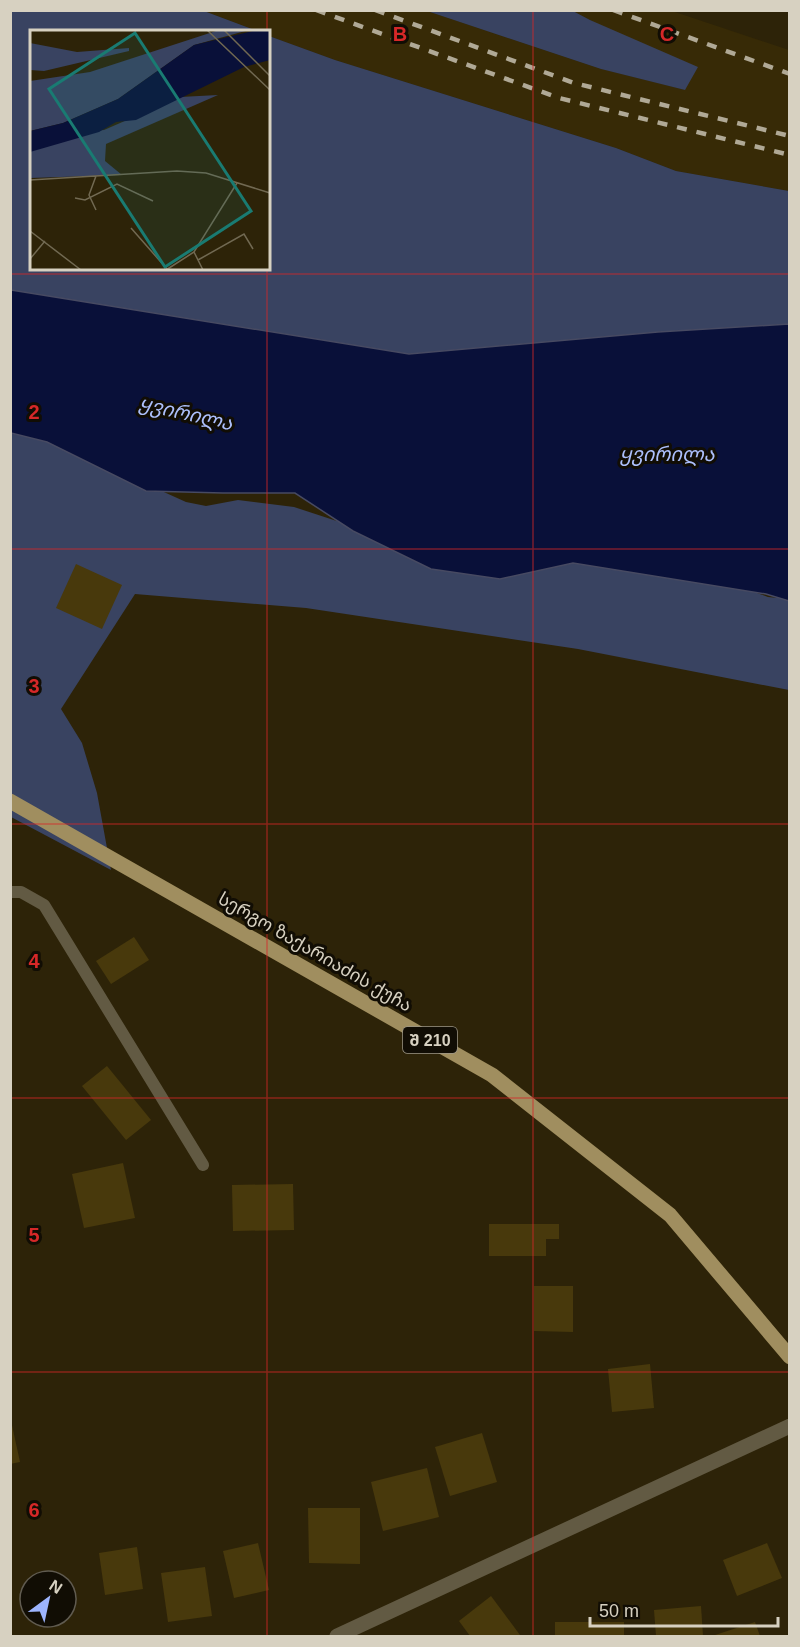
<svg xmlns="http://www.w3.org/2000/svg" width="800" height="1647" font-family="Arial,'Noto Sans Georgian',sans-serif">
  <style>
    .built { fill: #372a06 }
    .green { fill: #394361 }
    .water { fill: #091039; stroke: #474a62; stroke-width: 1.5 }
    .building { fill: #48390c }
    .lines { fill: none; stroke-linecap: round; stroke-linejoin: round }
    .lane { stroke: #625a43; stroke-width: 12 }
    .street { stroke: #625a43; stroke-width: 15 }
    .primary { stroke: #a08e5f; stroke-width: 15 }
    .rail { stroke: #b0a996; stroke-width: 4.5; stroke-dasharray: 10 10; stroke-linecap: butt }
    .grid { fill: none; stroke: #d62828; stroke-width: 1.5; stroke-opacity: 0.55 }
    .labels { text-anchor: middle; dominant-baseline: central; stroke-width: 6; stroke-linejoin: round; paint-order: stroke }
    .shield { fill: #110d04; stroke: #9c9688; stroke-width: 1.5 }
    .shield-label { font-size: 16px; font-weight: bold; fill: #d7d1c1 }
    .street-label { font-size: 18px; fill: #d7d1c1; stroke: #110d04 }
    .water-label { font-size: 20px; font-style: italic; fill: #acbffb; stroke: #110d04 }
    .inset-road { fill: none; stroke: #716952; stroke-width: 1.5 }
    .view { fill: #197b72; fill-opacity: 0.15; stroke: #197b72; stroke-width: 3 }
    .inset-edge { fill: none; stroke: #d7d1c1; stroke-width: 3 }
    .grid-label { font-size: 20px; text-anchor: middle; font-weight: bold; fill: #d62828; stroke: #110d04; stroke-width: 6; stroke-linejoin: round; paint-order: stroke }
  </style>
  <rect width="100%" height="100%" fill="#2d2308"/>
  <!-- built -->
  <path class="built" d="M204,11H427L601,69L685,90L590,20L573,11H672L789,50V191L676,171L616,148L335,60L269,36L268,32L257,31Z"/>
  <!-- green -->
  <g class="green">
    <path d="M10,11H204L257,31L32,32V268H268L269,36L335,60L616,148L676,171L789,191V324L658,332L409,354L11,290Z"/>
    <path d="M427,11H573L590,20L698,67L685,90L601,69Z"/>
    <path d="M11,423L186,502L206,506L238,500L294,507L413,546L706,575L768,597L789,599V690L578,649L306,608L135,594L61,709L82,743L97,793L111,870L11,817Z"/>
  </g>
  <!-- water -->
  <path class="water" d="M11,290L409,354L658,332L789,324V601L766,594L573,563L500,579L431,569L353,531L295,493H223L146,491L47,442L11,433Z"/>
  <!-- building -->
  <g class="building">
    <path d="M76,564L122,585L102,629L56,608Z"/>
    <path d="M134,937L149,960L111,984L96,961Z"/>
    <path d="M107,1066L151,1120L126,1140L82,1086Z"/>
    <path d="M123,1163L135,1218L84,1228L72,1174Z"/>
    <path d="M293,1184L294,1230L233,1231L232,1185Z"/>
    <path d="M489,1224H559V1239H546V1256H489Z"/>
    <path d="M534,1286H573V1332L534,1331Z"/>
    <path d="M650,1364L654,1408L612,1412L608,1369Z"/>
    <path d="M10,1416L20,1462L10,1464Z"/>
    <path d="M482,1433L497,1482L450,1496L435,1447Z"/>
    <path d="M427,1468L439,1517L383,1531L371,1482Z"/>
    <path d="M308,1508H360V1564L309,1563Z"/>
    <path d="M258,1543L269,1590L234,1598L223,1551Z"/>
    <path d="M767,1543L782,1578L737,1596L723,1560Z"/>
    <path d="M137,1547L143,1589L105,1595L99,1553Z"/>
    <path d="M205,1567L212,1616L168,1622L161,1573Z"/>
    <path d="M491,1596L520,1635L519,1636H470L459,1621Z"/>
    <path d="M701,1606L703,1636H656L654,1610Z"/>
    <rect x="555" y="1622" width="69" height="14"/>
    <path d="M755,1622L760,1636H712Z"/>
  </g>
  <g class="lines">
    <!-- lane -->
    <path class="lane" d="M10,892H21L44,905L203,1165"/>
    <!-- street -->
    <path class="street" d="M337,1636L790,1426"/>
    <!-- primary -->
    <path class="primary" d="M10,801L492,1075L670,1215L790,1357"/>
    <!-- rail -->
    <g class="rail">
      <path d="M316,10L559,98L790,155"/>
      <path d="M375,10L574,83L790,136"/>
      <path d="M613,10L790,74"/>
    </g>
  </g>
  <!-- grid -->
  <path class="grid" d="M267,10V32M533,10V1636M267,268V1636M10,274H790M10,549H790M10,824H790M10,1098H790M10,1372H790"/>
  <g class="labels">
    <!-- shield labels -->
    <rect class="shield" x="403" y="1027" width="54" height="26" rx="4.5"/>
    <g class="shield-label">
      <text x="430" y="1040">შ 210</text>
    </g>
    <!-- street labels -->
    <g class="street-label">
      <text transform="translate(315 952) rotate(30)">სერგო ზაქარიაძის ქუჩა</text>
    </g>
    <!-- water labels -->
    <g class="water-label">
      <text transform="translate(186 413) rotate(13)">ყვირილა</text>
      <text x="667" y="454">ყვირილა</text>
    </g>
  </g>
  <!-- overview -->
  <g transform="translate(30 30)">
    <rect width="240" height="240" fill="#2d2308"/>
    <path d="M189,0H219L164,15L88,69L33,93L0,101V51L60,42ZM0,13L47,22L99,18V21L14,41L0,40ZM188,65L76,114L75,131L92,145L0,148V121L59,101L74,100L150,67Z" fill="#394361"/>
    <path d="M227,0H240V30L214,37L106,90L86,92L69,102L0,122V101L33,93L88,69L164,15Z" fill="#091039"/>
    <path class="inset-road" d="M177,0L240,60M194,0L240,46M66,146L59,165L66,180M0,150L147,141L176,143L240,163M45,168L55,170L87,154L123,171M101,198L137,239M0,201L51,240M164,222L173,240M0,229L15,211M168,230L214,204L223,219M136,240L164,222L207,153"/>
    <path class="view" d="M105,3L221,181L135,237L19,59Z"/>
    <rect width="240" height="240" class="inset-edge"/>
  </g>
  <g class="grid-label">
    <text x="400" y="41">B</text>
    <text x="667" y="41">C</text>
    <text x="34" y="419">2</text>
    <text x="34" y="693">3</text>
    <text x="34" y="968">4</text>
    <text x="34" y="1242">5</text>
    <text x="34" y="1517">6</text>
  </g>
  <!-- border -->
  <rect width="800" height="1647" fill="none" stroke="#d7d1c1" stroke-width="24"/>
  <!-- north arrow -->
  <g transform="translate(48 1599) rotate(33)"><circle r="28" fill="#110d04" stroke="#605b50" stroke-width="1.5"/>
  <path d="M0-4.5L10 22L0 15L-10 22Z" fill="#9db4fd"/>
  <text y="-9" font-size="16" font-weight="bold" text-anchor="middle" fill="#d7d1c1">N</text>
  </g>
  <!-- scale -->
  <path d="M590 1617v9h188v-9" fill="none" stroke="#d7d1c1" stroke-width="3"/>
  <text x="599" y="1617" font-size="18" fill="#d7d1c1" stroke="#110d04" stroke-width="4.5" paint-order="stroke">50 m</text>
</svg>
